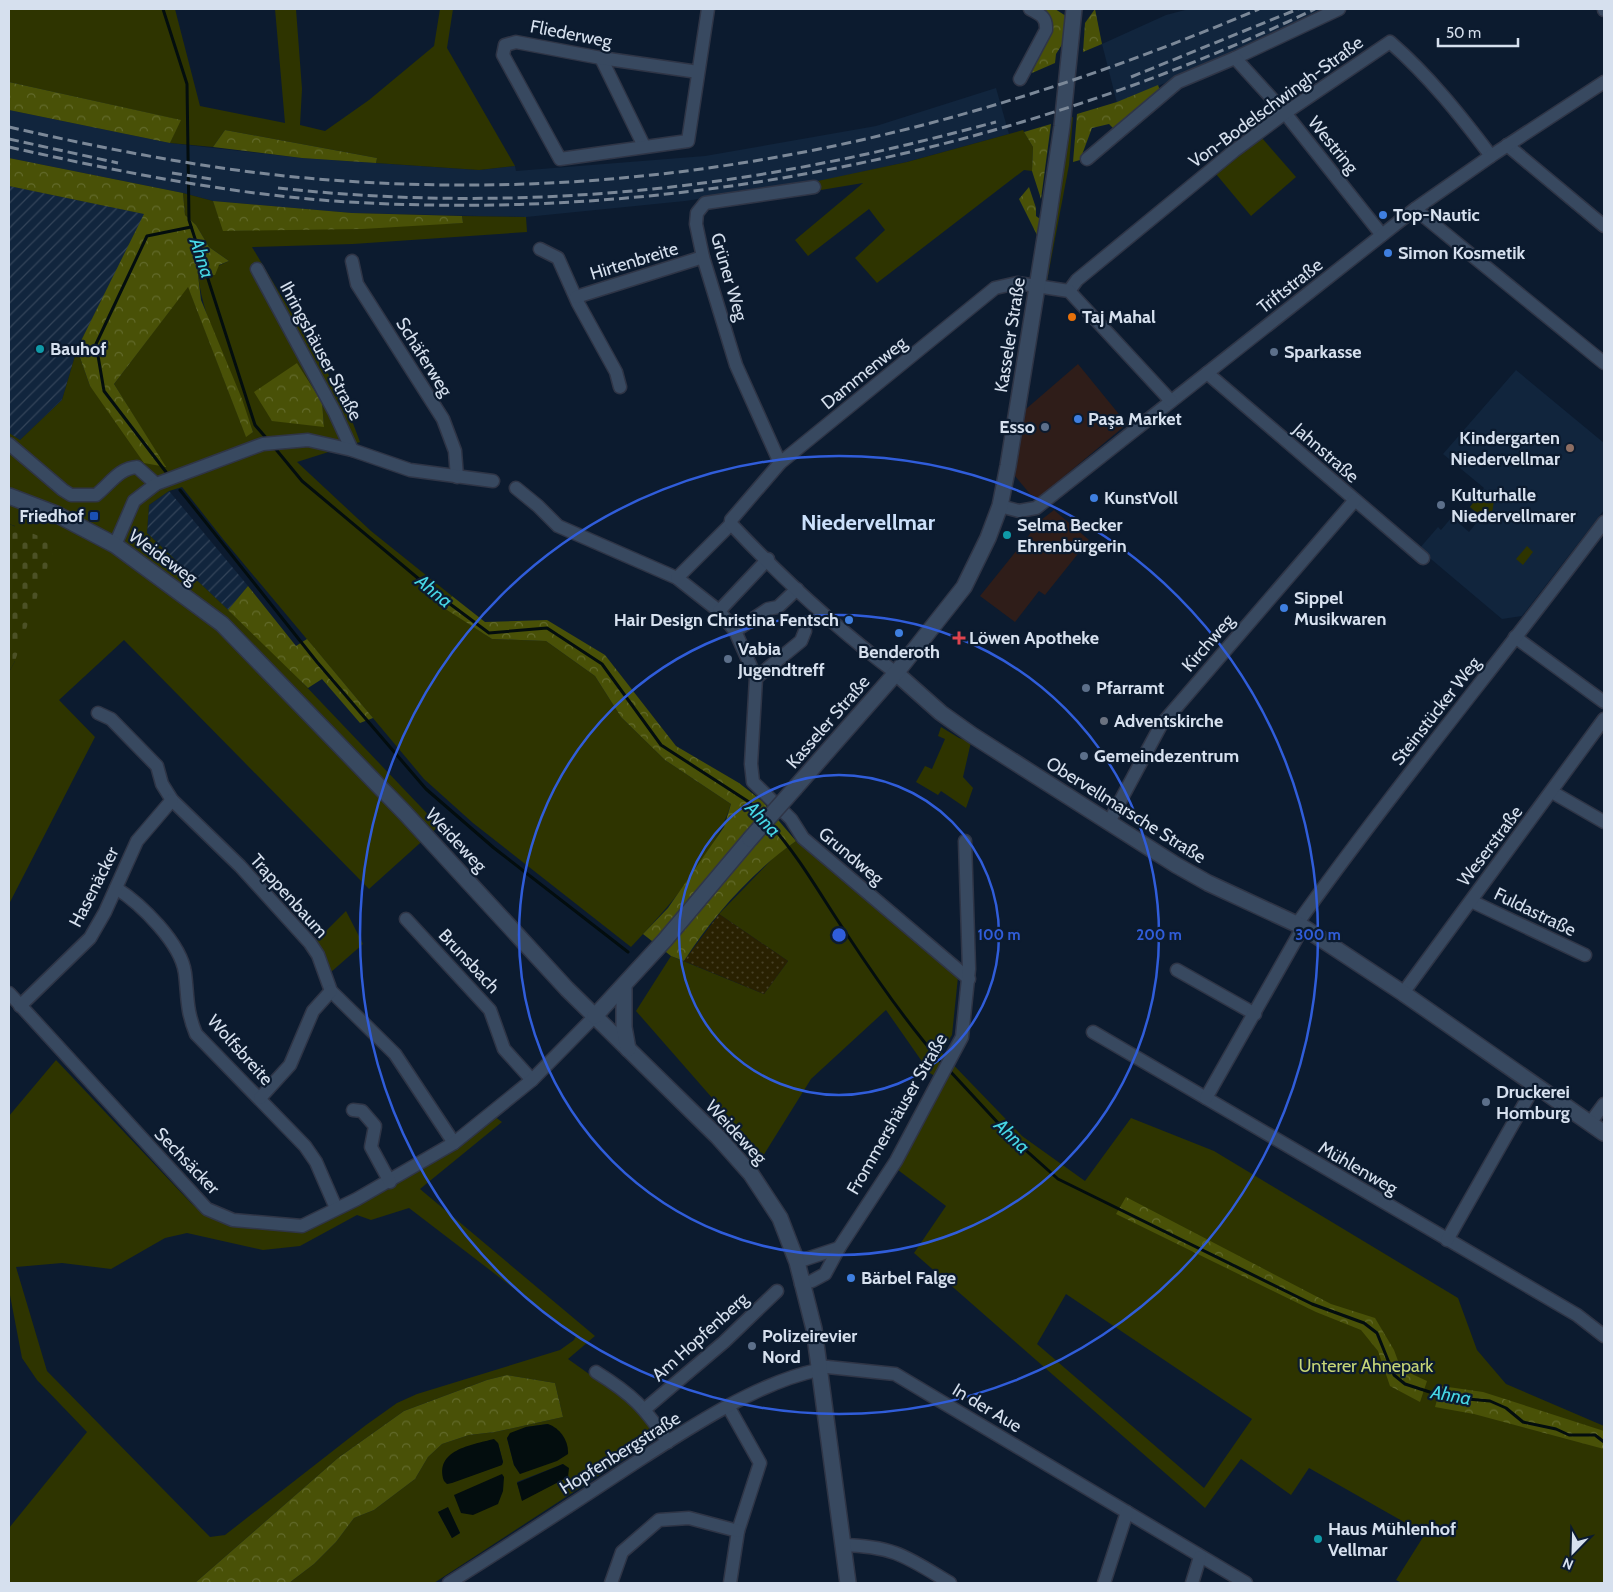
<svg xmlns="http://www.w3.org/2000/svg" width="1613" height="1592" font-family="Cabin,sans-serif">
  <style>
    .commercial { fill: #2f1d19 }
    .industrial { fill: url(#industrial-furrows) }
    .built { fill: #11253d }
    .green { fill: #2e3400; fill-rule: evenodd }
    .forest { fill: url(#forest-crowns) }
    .sand { fill: url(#sand-dots) }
    .cemetery { fill: url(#cemetery-stones) }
    .water { fill: #030d0e }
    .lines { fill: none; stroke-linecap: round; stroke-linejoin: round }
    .stream { stroke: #030d0e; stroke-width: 3 }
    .street-casing { stroke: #2f3546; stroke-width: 15 }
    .secondary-casing { stroke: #2f3546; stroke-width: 18 }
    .street { stroke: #384960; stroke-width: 12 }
    .secondary { stroke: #384960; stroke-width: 15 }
    .rail { stroke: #7b8898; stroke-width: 3; stroke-dasharray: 10 5; stroke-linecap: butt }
    .secondary-bridge-casing { stroke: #2f3546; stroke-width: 18; stroke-linecap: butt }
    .secondary-bridge { stroke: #384960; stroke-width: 15 }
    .ring { fill: none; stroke: #305dda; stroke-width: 2.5 }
    .shop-dot { fill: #3f7fe0; stroke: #0c1b2f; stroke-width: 2 }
    .food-dot { fill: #e8710a; stroke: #0c1b2f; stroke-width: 2 }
    .culture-dot { fill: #0f9aa8; stroke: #0c1b2f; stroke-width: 2 }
    .service-dot { fill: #5c6f8a; stroke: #0c1b2f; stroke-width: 2 }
    .education-dot { fill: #8d6e63; stroke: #0c1b2f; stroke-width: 2 }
    .transit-dot { fill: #1a4fb4; stroke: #0c1b2f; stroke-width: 2 }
    .health-dot { fill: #e0444e; stroke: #0c1b2f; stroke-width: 2 }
    .worship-dot { fill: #6b7280; stroke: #0c1b2f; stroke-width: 2 }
    .labels { text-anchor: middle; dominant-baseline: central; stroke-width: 4.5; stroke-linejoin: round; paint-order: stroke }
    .street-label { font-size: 18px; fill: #d6e0ee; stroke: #0c1b2f }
    .poi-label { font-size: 18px; font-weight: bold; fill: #d6e0ee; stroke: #0c1b2f; text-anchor: start }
    .park-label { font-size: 18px; fill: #c7d677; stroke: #0c1b2f }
    .water-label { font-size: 19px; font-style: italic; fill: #47d7e5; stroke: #0c1b2f }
    .district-label { font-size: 22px; font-weight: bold; fill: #cbe0fb; stroke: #0c1b2f }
    .centre { fill: #305dda; stroke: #0c1b2f; stroke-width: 2.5 }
    .ring-label { font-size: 15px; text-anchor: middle; font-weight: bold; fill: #305dda; stroke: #0c1b2f; stroke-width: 4.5; stroke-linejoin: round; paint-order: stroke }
  </style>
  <defs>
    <pattern id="industrial-furrows" width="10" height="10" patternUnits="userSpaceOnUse" patternTransform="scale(1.25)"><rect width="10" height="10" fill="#11253d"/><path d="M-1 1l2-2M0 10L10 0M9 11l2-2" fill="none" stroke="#334459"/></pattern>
    <pattern id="forest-crowns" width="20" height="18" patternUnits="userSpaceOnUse" patternTransform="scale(1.25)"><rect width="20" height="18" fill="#495107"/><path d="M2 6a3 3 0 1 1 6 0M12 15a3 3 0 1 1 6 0" fill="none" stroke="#626a2b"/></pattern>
    <pattern id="sand-dots" width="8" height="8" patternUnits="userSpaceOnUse" patternTransform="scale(1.25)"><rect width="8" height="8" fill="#292101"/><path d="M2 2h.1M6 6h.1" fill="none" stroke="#474126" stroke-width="1.8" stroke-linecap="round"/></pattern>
    <pattern id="cemetery-stones" width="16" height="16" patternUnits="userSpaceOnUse" patternTransform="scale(1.25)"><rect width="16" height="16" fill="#2e3400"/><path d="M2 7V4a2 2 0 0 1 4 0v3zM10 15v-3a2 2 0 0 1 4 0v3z" fill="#4c5126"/></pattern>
  </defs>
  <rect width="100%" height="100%" fill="#0c1b2f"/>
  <!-- commercial -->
  <g class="commercial">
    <path d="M1078,364L1127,424L1038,498L1030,494L1015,476L1026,409Z"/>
    <path d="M1054,510L1089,540L1045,595L1039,591L1015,622L980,596L1041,520Z"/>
  </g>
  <!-- industrial -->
  <g class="industrial">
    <path d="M9,186L145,214L77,349L62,400L20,440L9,433Z"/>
    <path d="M169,491L248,586L228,610L147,533L149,505Z"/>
  </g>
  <!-- built -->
  <g class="built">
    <path d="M1189,9H1327L1247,49L1117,103L1102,44L1166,15Z"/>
    <path d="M996,88L1009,134L907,162L826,180L685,201L526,217L352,213L213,201L183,193L9,158V110L170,143L302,158L479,170L515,166L516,171L705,156L876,126Z"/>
    <path d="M1516,370L1604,443V510L1522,616L1502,619L1419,549L1438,527L1441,530L1452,517L1469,532L1481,517L1470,507L1484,488L1443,454Z"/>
  </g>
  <!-- green -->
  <g class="green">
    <path d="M9,9H175L200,106L285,123L275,9H296L302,89L300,125L325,131L369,100L434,46L440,9H453L447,48L515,166L479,170L376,163L377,158L225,130L213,147L170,143L180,120L9,82Z"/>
    <path d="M1073,117L1069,165L1047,281L1044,278L1069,118Z"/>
    <path d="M1023,130L1033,147L1032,171L1024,170L877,283L855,258L885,230L869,209L808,256L795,240L863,183L815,191L813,182L907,162Z"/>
    <path d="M1262,138L1296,177L1251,216L1216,174Z"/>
    <path d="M183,193L213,201L224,231L463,223L462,216L526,217L527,232L353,244L252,247L345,402L360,442L297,462L371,531L452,596L444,607L492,639L546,641L595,676L621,717L665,760L731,804C715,855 667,909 631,947L473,823L424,779L223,539L182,487L169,491L149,505L147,533L281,660L439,826L369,889L124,640L59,700L95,737L9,904V672L15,661V526L9,524V433L20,440L62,400L77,349L90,386L165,467L114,384L188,286L246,436L253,432C236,381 204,327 198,275L229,261L209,247L196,225L185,215ZM297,363L322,402L324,427Z"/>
    <path d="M1482,491L1494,501L1492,513L1485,520L1470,507Z"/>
    <path d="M1527,546L1533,552L1523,565L1516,559Z"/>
    <path d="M941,727L959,738L971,742L963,777L973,788L966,808L941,791L938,795L916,782L925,766L932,769L945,739L938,736Z"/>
    <path d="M796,841L958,977L952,1035L941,1052L1022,1136L1085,1181L1131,1118L1214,1151L1458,1298L1477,1350L1506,1384L1604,1426V1583H1402L1396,1580L1425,1534L1309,1468L1291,1495L1241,1459L1205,1508L914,1253L946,1206L898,1170L945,1083L930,1073L886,1010L811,1079L763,1156L636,1011L671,956L764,994L788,961L719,914L775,856ZM1066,1294L1252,1419L1204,1488L1037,1344Z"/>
    <path d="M346,911L363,944L331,972L323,950L315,942Z"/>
    <path d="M56,1060L191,1203L206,1216L231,1225L259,1229L300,1231L494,1116L502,1122L420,1189L595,1336L568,1359L634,1406L658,1437L434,1583H289L314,1564L336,1542L354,1518L374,1510L415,1479L428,1457L442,1444L469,1435L495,1432L563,1417L555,1383L507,1375L487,1380L404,1411L338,1458L195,1583H9V1528L87,1432L37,1380L22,1358L9,1290V1116ZM409,1208L576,1336L574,1340L560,1350L417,1394L397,1403L366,1425L225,1535L210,1537L47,1371L16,1267L62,1263L111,1269L165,1238L187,1233L263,1250L300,1246L357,1215L371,1220ZM548,1424L520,1474L514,1465L507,1438L526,1427ZM498,1443L503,1462L501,1465L447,1484ZM563,1464L568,1477L522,1500L517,1482ZM448,1508L460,1533L452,1538L438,1512Z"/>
  </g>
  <!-- forest -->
  <g class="forest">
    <path d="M1036,9H1055L1066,16L1063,43L1056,54L1055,63L1032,73L1034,61L1049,31Z"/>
    <path d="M1095,9L1102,44L1083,52L1085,23Z"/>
    <path d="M9,82L181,120L170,143L9,110Z"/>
    <path d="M1158,85L1161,93L1114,129L1109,124L1092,128L1080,160L1073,162L1077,114L1117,102Z"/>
    <path d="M1051,124L1041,199L1032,171L1033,147L1024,132Z"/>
    <path d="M225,130L377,158L376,163L302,158L213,147Z"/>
    <path d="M9,158L183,193L185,215L196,225L209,247L229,261L219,265L215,275H198L201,300L242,399L253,432L246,437L188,287L114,384L166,467L144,463L90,386L77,349L144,214L9,186Z"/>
    <path d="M1029,187L1036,208V216L1040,219L1037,235L1019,199Z"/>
    <path d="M213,201L352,213L462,216L463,223L362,229L223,231Z"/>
    <path d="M297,363L322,402L324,427L272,421L254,392Z"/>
    <path d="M248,586L296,646L307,639L373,718L360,723L322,679L308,688L228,610Z"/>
    <path d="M452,596L485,622L547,620L605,655L676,746L739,783L762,801L796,841C754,870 711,918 684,961L671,956L643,934L668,908L724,827L731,804L665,760L621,717L595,676L546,641L492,639L444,608Z"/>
    <path d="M1126,1197L1331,1304L1375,1318L1394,1350L1401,1369L1427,1381L1420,1402L1390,1386L1378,1351L1361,1330L1316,1312L1116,1214Z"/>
    <path d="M507,1375L555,1383L563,1417L495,1432L469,1435L442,1444L428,1457L415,1479L374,1510L354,1518L336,1542L314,1564L289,1583H195L338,1458L404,1411L487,1380Z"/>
    <path d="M1441,1386L1483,1392L1604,1431V1449L1474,1414L1435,1407Z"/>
  </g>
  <!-- sand -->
  <path class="sand" d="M719,914L788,961L764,994L684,961Z"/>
  <!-- cemetery -->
  <path class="cemetery" d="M9,524L56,543L15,661L9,672Z"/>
  <!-- water -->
  <g class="water">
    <path d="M548,1424C560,1428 569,1441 568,1454L557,1461L520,1474L514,1465L507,1438L510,1433L526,1427Z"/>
    <path d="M494,1439L498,1443L503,1462L502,1465L452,1483L447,1484L444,1481C434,1450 471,1445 494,1439Z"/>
    <path d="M563,1464L569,1468L568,1477L522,1501L517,1483Z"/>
    <path d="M502,1474L504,1477L503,1491L498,1504L473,1515L461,1513L454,1495Z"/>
    <path d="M448,1507L460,1533L452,1538L438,1512Z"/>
  </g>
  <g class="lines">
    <!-- stream -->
    <g class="stream">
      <path d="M163,9L187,84L189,220L255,425L268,440"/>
      <path d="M274,447L302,481L438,595L489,633L547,628L602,664L661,745L749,802L764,818"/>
      <path d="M166,472L104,391L96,344L147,236L191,227"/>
      <path d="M180,490L317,662L426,789L494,848L628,952"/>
      <path d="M770,824C801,859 822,898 848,936C877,980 908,1025 943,1064"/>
      <path d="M949,1070L1012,1138L1058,1179L1312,1304L1364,1323L1377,1333L1394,1375L1405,1384L1445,1397L1490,1401L1506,1408L1523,1422L1556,1429L1569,1435H1595L1604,1442"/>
    </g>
    <!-- street casing -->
    <g class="street-casing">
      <g id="street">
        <path d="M1604,9V10"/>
        <path d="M601,58L644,146"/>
        <path d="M1235,58L1339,9"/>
        <path d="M698,72L601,58L516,42L505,45L503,55L560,159L688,141L708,9"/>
        <path d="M1020,79L1046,30C1047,17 1040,14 1030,9"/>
        <path d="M1507,145L1604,226"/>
        <path d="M1087,159L1178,82L1235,58L1285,113L1382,235"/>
        <path d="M1415,209L1604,363"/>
        <path d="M540,249L558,258L578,303L616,372L620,387"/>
        <path d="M352,261L357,284L443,419L455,451L457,477"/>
        <path d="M257,269L335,413L352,450"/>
        <path d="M1069,291L1077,280L1234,151L1285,113L1390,42C1429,76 1460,115 1491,156"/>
        <path d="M576,297L703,257"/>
        <path d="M1207,373L1423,558"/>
        <path d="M9,444L63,490L71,495H96C110,484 119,468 137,467L156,484"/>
        <path d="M780,463L736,365L703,257L696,224L697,213L705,203L814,187"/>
        <path d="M516,488L538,506L558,526L677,578L719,611L735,631L756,678L751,764L753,782L791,819L803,838L969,979"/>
        <path d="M1000,506L1019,511L1036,508L1415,209L1491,156L1604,82"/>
        <path d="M115,545L134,501L156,484L263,444L308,440L352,450L410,470L493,481"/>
        <path d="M677,578L731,524"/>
        <path d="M719,611L768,559"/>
        <path d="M735,631L768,609L778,607L797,589"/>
        <path d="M1515,637L1604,702"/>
        <path d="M896,673C837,629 782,578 731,524V520L780,463L995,288L1017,283L1069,291L1171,401"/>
        <path d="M756,678L801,641L805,631"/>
        <path d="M98,713L111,719L157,766L162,784L172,800L240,866L310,943L318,955L331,991L395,1054L454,1143"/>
        <path d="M1552,792L1604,822"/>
        <path d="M1109,822L1161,725L1355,500"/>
        <path d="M116,888C141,904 181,943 185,973C188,997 186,1010 196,1034L305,1146L316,1162L336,1208"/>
        <path d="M1471,901L1585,955"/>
        <path d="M406,919L490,1010L504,1049L532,1080"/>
        <path d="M1297,924C1395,787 1503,657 1604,522"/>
        <path d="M1177,970L1255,1014"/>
        <path d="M9,993L207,1209L233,1220L302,1226L357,1199L454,1143L532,1080L595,1016"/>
        <path d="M1403,993L1604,719"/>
        <path d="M20,1006L90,938L105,912L137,841L172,800"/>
        <path d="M1093,1032L1577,1315L1604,1336"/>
        <path d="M260,1098L290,1065L313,1011L331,991"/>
        <path d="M1206,1098L1303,927"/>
        <path d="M353,1110L362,1111L375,1126L371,1147L390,1182"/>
        <path d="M1590,1123L1604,1104"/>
        <path d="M1447,1240L1535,1085"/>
        <path d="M797,1262L839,1248"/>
        <path d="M801,1284L812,1281L825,1274L839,1248L896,1161L962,1037L969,969L965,841"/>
        <path d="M818,1366L895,1374L1246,1583"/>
        <path d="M596,1372C633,1395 644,1407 668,1442"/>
        <path d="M728,1406L760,1463L738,1531L730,1583"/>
        <path d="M645,1409L724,1342L777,1291"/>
        <path d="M842,1545C894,1546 907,1557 950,1583"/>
        <path d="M449,1583C509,1545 568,1507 627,1468C681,1433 755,1383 818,1370"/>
        <path d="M611,1583L622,1552L659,1520L689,1518L738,1531"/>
        <path d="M1104,1583L1127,1512"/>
        <path d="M1192,1583L1200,1557"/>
      </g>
    </g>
    <!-- secondary casing -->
    <g class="secondary-casing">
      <g id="secondary">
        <path d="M9,496L56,514L115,545L222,624L405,813L567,989L718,1137L751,1174L780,1218L797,1262L814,1329L848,1583"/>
        <path d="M896,673L941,713L972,735L1176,865L1208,883L1303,927L1403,993L1604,1133"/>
        <path d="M795,788L896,673L964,587L988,538L1000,506L1008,466L1049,213L1062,126L1074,9"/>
        <path d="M624,986V1027L628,1049"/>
        <path d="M595,1016L665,940L750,839"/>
      </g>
    </g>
    <!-- street -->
    <use href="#street" class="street"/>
    <!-- secondary -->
    <use href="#secondary" class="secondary"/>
    <!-- rail -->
    <g class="rail">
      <path d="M1131,77L1298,9"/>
      <path d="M9,127C119,152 232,174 345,181C668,203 962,135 1259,9"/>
      <path d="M9,139L118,163"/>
      <path d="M9,147C116,171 224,193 334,201C670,224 1011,154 1315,9"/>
      <path d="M172,173L211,179"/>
      <path d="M278,188C458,208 646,199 823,163C881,152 939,137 996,122"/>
    </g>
    <!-- secondary-bridge casing -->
    <g class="secondary-bridge-casing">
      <path id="secondary-bridge" d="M750,839L795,788"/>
    </g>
    <!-- secondary-bridge -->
    <use href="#secondary-bridge" class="secondary-bridge"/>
  </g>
  <!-- distance rings -->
  <g class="ring">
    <circle cx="839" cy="935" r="160"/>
    <circle cx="839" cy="935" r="320"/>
    <circle cx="839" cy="935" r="479"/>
  </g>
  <!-- markers -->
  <g class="shop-dot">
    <circle cx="1383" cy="215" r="5"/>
    <circle cx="1388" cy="253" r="5"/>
    <circle cx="1078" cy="419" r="5"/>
    <circle cx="1094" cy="498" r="5"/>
    <circle cx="1284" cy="608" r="5"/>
    <circle cx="849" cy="620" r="5"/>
    <circle cx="899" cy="633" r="5"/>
    <circle cx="851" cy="1278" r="5"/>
  </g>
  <circle class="food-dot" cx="1072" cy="317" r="5"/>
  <g class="culture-dot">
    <circle cx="40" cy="349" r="5"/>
    <circle cx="1007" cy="535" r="5"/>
    <circle cx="1318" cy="1539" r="5"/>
  </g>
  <g class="service-dot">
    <circle cx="1274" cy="352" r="5"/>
    <circle cx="1045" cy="427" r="5"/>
    <circle cx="1441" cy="505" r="5"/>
    <circle cx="728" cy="659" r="5"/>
    <circle cx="1086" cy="688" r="5"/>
    <circle cx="1084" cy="756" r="5"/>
    <circle cx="1486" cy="1102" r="5"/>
    <circle cx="752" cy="1346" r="5"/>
  </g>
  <circle class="education-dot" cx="1570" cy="448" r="5"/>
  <rect class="transit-dot" x="89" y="511" width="10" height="10" rx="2.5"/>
  <path class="health-dot" d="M956.5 630.5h5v5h5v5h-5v5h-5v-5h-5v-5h5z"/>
  <circle class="worship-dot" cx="1104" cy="721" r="5"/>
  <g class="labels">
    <!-- street labels -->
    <g class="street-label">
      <text transform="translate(571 34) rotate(11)">Fliederweg</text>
      <text transform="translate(1276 102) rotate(-36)">Von-Bodelschwingh-Straße</text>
      <text transform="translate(1333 145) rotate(51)">Westring</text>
      <text transform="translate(634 261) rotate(-17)">Hirtenbreite</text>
      <text transform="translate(729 277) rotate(74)">Grüner Weg</text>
      <text transform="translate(1290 286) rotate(-38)">Triftstraße</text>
      <text transform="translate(1010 335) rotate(-81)">Kasseler Straße</text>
      <text transform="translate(321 351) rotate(62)">Ihringshäuser Straße</text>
      <text transform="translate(424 357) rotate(58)">Schäferweg</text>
      <text transform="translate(864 373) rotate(-39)">Dammenweg</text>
      <text transform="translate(1326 453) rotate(41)">Jahnstraße</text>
      <text transform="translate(163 557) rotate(36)">Weideweg</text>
      <text transform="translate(1208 643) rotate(-49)">Kirchweg</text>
      <text transform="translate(1436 711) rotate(-52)">Steinstücker Weg</text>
      <text transform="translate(828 722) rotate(-49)">Kasseler Straße</text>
      <text transform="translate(1126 810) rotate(32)">Obervellmarsche Straße</text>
      <text transform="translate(456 840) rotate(47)">Weideweg</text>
      <text transform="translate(1490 846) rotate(-53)">Weserstraße</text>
      <text transform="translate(851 856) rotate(40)">Grundweg</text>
      <text transform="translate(94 887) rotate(-63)">Hasenäcker</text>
      <text transform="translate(289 896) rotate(48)">Trappenbaum</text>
      <text transform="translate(1535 912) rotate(26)">Fuldastraße</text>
      <text transform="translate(469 961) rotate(47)">Brunsbach</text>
      <text transform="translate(240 1050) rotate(48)">Wolfsbreite</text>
      <text transform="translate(897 1114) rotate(-60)">Frommershäuser Straße</text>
      <text transform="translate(736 1132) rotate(47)">Weideweg</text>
      <text transform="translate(187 1161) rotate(46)">Sechsäcker</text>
      <text transform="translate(1358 1168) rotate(30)">Mühlenweg</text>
      <text transform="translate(700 1337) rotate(-42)">Am Hopfenberg</text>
      <text transform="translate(987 1408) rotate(31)">In der Aue</text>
      <text transform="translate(620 1453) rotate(-32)">Hopfenbergstraße</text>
    </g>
    <!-- poi labels -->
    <g class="poi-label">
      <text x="1393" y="215">Top-Nautic</text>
      <text x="1398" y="253">Simon Kosmetik</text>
      <text x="1082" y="317">Taj Mahal</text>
      <text x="50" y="349">Bauhof</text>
      <text x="1284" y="352">Sparkasse</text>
      <text x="1088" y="419">Paşa Market</text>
      <text x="1035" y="427" text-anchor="end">Esso</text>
      <text x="1560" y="438" text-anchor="end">Kindergarten<tspan x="1560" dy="21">Niedervellmar</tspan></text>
      <text x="1451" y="495">Kulturhalle<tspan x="1451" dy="21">Niedervellmarer</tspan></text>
      <text x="1104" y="498">KunstVoll</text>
      <text x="84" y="516" text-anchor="end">Friedhof</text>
      <text x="1017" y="525">Selma Becker<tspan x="1017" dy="21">Ehrenbürgerin</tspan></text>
      <text x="1294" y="598">Sippel<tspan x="1294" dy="21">Musikwaren</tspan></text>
      <text x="839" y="620" text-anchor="end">Hair Design Christina Fentsch</text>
      <text x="969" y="638">Löwen Apotheke</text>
      <text x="738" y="649">Vabia<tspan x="738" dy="21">Jugendtreff</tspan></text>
      <text x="899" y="652" text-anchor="middle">Benderoth</text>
      <text x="1096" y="688">Pfarramt</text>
      <text x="1114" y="721">Adventskirche</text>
      <text x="1094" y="756">Gemeindezentrum</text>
      <text x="1496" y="1092">Druckerei<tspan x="1496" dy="21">Homburg</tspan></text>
      <text x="861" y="1278">Bärbel Falge</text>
      <text x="762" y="1336">Polizeirevier<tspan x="762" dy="21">Nord</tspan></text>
      <text x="1328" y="1529">Haus Mühlenhof<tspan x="1328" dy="21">Vellmar</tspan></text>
    </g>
    <!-- park labels -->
    <g class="park-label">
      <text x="1366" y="1366">Unterer Ahnepark</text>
    </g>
    <!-- water labels -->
    <g class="water-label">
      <text transform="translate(202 258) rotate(72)">Ahna</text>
      <text transform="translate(434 591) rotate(39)">Ahna</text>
      <text transform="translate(763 819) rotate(46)">Ahna</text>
      <text transform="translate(1012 1136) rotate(44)">Ahna</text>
      <text transform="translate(1451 1395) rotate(10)">Ahna</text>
    </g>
    <!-- district labels -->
    <g class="district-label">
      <text x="868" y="522">Niedervellmar</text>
    </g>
  </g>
  <circle cx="839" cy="935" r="8" class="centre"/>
  <g class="ring-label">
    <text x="999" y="940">100 m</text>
    <text x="1159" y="940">200 m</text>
    <text x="1318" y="940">300 m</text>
  </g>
  <!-- border -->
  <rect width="1613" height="1592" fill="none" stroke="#d6e0ee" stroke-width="20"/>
  <!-- north arrow -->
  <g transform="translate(1573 1552) rotate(203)" stroke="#0c1b2f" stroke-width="4" paint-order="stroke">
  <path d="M0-4L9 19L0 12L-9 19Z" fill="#d6e0ee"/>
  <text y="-8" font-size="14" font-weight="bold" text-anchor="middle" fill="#d6e0ee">N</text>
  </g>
  <!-- scale -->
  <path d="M1438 38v8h80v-8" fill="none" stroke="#d6e0ee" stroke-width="2.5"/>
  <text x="1446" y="38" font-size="15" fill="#d6e0ee" stroke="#0c1b2f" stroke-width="4" paint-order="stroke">50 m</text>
</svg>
